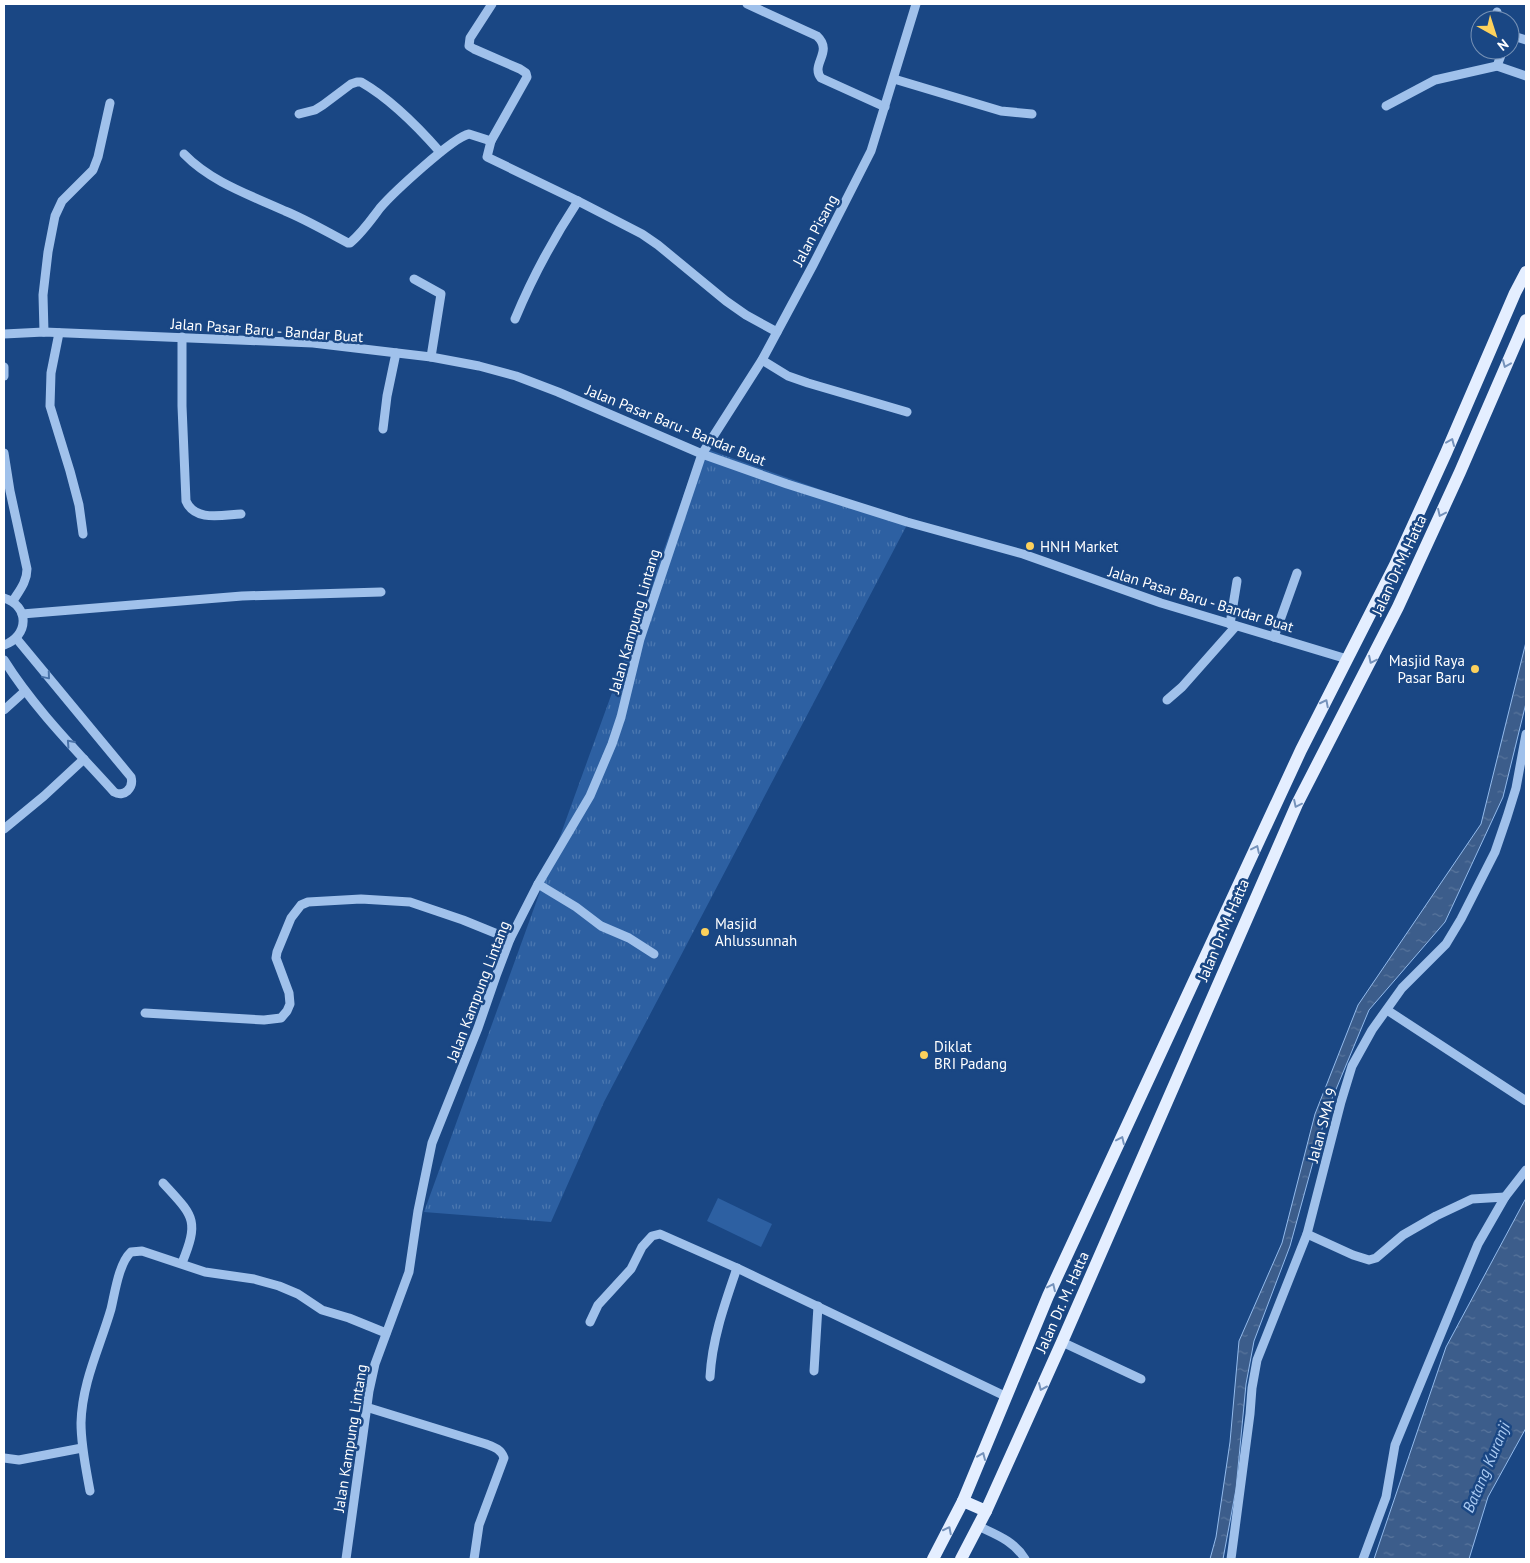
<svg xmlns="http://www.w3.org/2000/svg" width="1530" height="1563" font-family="'PT Sans',sans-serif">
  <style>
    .park { fill: url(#park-tufts) }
    .pitch { fill: #2d60a2 }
    .water { fill: url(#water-ripples); stroke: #93bbed }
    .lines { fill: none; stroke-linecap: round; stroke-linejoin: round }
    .minor { stroke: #a0c1eb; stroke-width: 9 }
    .major { stroke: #e4eeff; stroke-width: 12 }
    .oneway { stroke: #7592bb }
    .oneway2 { stroke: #4972a8 }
    .poi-dot { fill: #fdd15c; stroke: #1a4784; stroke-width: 2 }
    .labels { text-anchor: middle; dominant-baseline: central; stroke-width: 5; stroke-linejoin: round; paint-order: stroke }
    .street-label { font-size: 15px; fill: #fff; stroke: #1a4784 }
    .poi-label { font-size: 15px; fill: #fff; stroke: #1a4784; text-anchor: start }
    .water-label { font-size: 16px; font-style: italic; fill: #abcbf3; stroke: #1a4784 }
  </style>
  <defs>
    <pattern id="park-tufts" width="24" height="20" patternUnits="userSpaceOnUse" patternTransform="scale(1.25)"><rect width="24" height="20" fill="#2d60a2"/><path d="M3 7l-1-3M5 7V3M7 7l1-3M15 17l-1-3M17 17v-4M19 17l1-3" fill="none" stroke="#4c78b0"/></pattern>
    <pattern id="water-ripples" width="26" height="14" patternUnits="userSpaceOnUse" patternTransform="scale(1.25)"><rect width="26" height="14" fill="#3c5d8b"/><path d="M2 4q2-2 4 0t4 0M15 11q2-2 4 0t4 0" fill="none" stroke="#59759c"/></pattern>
  </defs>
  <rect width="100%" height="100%" fill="#1a4784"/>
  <!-- park -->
  <path class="park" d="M701,447L909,521L604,1102L551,1222L424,1212Z"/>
  <!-- pitch -->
  <path class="pitch" d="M718,1198L772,1224L761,1247L707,1221Z"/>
  <!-- water -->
  <g class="water">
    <path d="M1526,642V703L1503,797L1445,922L1369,1010L1327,1111L1290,1246L1254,1341L1246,1384L1236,1489L1223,1559H1210L1216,1537L1230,1442L1239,1341L1282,1243L1315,1114L1358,1005L1481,824Z"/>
    <path d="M1526,1198V1428L1488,1497L1469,1559H1374L1446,1347Z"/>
  </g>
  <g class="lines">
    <!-- minor -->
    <g class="minor">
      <path d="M747,4L817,36C834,52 810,64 821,78L885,107"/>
      <path d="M1497,12L1498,20"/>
      <path d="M1510,35L1526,40"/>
      <path d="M1503,50L1497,66L1526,76"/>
      <path d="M894,79L1001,111L1032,114"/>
      <path d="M1386,106L1435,80L1497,66"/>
      <path d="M299,114L315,110L323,105L351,84L357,82H361C389,98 419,128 440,152"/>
      <path d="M491,141L487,157L578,201"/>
      <path d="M184,154C211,182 250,195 285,211C307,220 327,232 348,243H350C362,233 371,220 380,208C392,194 453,137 469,134L491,141L527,77L526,73L520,69L474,49L469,46L470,38L492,4"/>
      <path d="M414,279L441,294L431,357"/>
      <path d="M515,319C532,278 553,239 578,201L642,234L658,245L726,301L746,315L777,332"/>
      <path d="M44,332L43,295L48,252L55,216L62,201L93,170L98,157L110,103"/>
      <path d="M59,333L51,373L50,406L70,471L79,505L83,534"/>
      <path d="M4,334L44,332L313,343L431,357L479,366L516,376L558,392L702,454L787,484L907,522L1023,554L1161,603L1347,659"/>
      <path d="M182,337V406L186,501C195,522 222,515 241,514"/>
      <path d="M762,360L788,376L808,383L907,412"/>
      <path d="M4,367V376"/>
      <path d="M383,429L387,396L396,353"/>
      <path d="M4,453L10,491L27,569C27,582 19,591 13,601"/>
      <path d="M4,598C30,606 29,636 4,645"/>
      <path d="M22,614L242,596L381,592"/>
      <path d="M1230,624L1237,581"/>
      <path d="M1274,637L1297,573"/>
      <path d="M4,660C34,708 76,750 114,792C124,798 134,788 131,777L16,638"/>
      <path d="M1167,700L1182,687L1236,626"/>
      <path d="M4,710L25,691"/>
      <path d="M4,829L44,796L84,759"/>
      <path d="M538,884L576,907L601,926L629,938L654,954"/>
      <path d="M1387,1010L1526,1101"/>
      <path d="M145,1013L264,1020L281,1018L287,1011L290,1004L289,993L276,958L277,952L291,918L301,905L308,902L361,899L410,902L463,920L510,939"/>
      <path d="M163,1183C193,1216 200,1219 182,1263"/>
      <path d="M1307,1234L1353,1255L1369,1260L1376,1258L1403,1235L1436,1216L1472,1199L1505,1197"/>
      <path d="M590,1322L598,1305L631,1269L642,1247L652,1236L660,1234L737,1268L1007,1397"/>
      <path d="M1062,1342L1141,1379"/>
      <path d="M814,1371L818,1306"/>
      <path d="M710,1377C712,1339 725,1303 737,1268"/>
      <path d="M366,1407L486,1444C494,1447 501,1449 504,1458L479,1525L474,1559"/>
      <path d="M4,1458L19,1460L82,1448"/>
      <path d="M90,1491C86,1469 81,1446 81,1423C82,1382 100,1347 111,1309C115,1292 119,1263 131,1252L142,1251L205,1272L254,1279L279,1286L298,1294L322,1310L349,1318L386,1333"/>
      <path d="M978,1526C997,1535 1014,1541 1025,1559"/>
      <path d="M346,1559L369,1391L375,1364L409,1272L418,1211L432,1143L478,1028L496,976L510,939L538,884L590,796L612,744L621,717L640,639L702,454L762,360L813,265L871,151L916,4"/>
      <path d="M1231,1559L1250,1414L1252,1388L1257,1360L1307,1234L1341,1102L1352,1066L1372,1030L1402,988L1446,944L1461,919L1495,852L1507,817L1516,788L1526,734"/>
      <path d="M1363,1559L1386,1497L1395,1445L1478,1244L1505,1197L1526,1170"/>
    </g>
    <!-- major -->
    <g class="major">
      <path d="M963,1501L986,1511"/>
      <path d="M933,1559L963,1501L1048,1296L1301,750L1395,565L1446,453L1515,293L1526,272"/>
      <path d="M961,1559L986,1511L1062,1342L1297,804L1398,607L1460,472L1526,320"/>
    </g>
  </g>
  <!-- one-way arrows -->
  <defs><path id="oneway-chevron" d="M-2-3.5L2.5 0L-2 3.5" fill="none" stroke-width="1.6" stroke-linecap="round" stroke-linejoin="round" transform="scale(1.25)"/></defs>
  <g class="oneway">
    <use href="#oneway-chevron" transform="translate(1506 364) rotate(113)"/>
    <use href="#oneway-chevron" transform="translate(1451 442) rotate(-67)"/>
    <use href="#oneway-chevron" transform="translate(1441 513) rotate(115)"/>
    <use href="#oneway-chevron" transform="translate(1372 660) rotate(116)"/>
    <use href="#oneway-chevron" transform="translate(1325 703) rotate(-63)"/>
    <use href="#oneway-chevron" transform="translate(1297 804) rotate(116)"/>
    <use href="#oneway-chevron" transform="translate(1256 849) rotate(-65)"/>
    <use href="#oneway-chevron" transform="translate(1121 1140) rotate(-65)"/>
    <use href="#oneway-chevron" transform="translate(1052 1287) rotate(-65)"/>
    <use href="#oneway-chevron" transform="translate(1042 1387) rotate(114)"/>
    <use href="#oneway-chevron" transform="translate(982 1456) rotate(-67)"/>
    <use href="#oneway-chevron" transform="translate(948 1530) rotate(-63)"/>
  </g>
  <g class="oneway2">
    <use href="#oneway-chevron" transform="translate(47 676) rotate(50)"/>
    <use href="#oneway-chevron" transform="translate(70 743) rotate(-132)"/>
  </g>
  <!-- markers -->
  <g class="poi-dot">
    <circle cx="1030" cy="546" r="5"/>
    <circle cx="1475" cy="669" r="5"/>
    <circle cx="705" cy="932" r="5"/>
    <circle cx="924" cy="1055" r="5"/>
  </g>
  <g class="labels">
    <!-- street labels -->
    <g class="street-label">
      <text transform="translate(815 230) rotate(-62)">Jalan Pisang</text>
      <text transform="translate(267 330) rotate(4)">Jalan Pasar Baru - Bandar Buat</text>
      <text transform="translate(676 425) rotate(22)">Jalan Pasar Baru - Bandar Buat</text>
      <text transform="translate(1399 565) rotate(-65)">Jalan Dr. M. Hatta</text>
      <text transform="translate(1201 599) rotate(17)">Jalan Pasar Baru - Bandar Buat</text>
      <text transform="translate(634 621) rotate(-74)">Jalan Kampung Lintang</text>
      <text transform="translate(1223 930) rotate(-67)">Jalan Dr. M. Hatta</text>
      <text transform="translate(478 991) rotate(-69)">Jalan Kampung Lintang</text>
      <text transform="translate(1322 1125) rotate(-75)">Jalan SMA 9</text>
      <text transform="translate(1062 1302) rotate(-66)">Jalan Dr. M. Hatta</text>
      <text transform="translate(350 1438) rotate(-81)">Jalan Kampung Lintang</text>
    </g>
    <!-- poi labels -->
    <g class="poi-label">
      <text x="1040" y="546">HNH Market</text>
      <text x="1465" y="660" text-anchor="end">Masjid Raya<tspan x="1465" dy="17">Pasar Baru</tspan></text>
      <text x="715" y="923">Masjid<tspan x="715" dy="17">Ahlussunnah</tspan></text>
      <text x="934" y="1046">Diklat<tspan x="934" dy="17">BRI Padang</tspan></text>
    </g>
    <!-- water labels -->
    <g class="water-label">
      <text transform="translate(1486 1467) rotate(-67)">Batang Kuranji</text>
    </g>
  </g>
  <!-- border -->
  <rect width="1530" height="1563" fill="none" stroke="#ffffff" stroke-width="10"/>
  <!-- north arrow -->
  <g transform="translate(1495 35) rotate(141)"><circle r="24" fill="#1a4784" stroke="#7691b5"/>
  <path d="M0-4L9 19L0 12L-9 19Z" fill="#fdd15c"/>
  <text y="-8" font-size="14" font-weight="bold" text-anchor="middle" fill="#ffffff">N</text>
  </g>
</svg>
